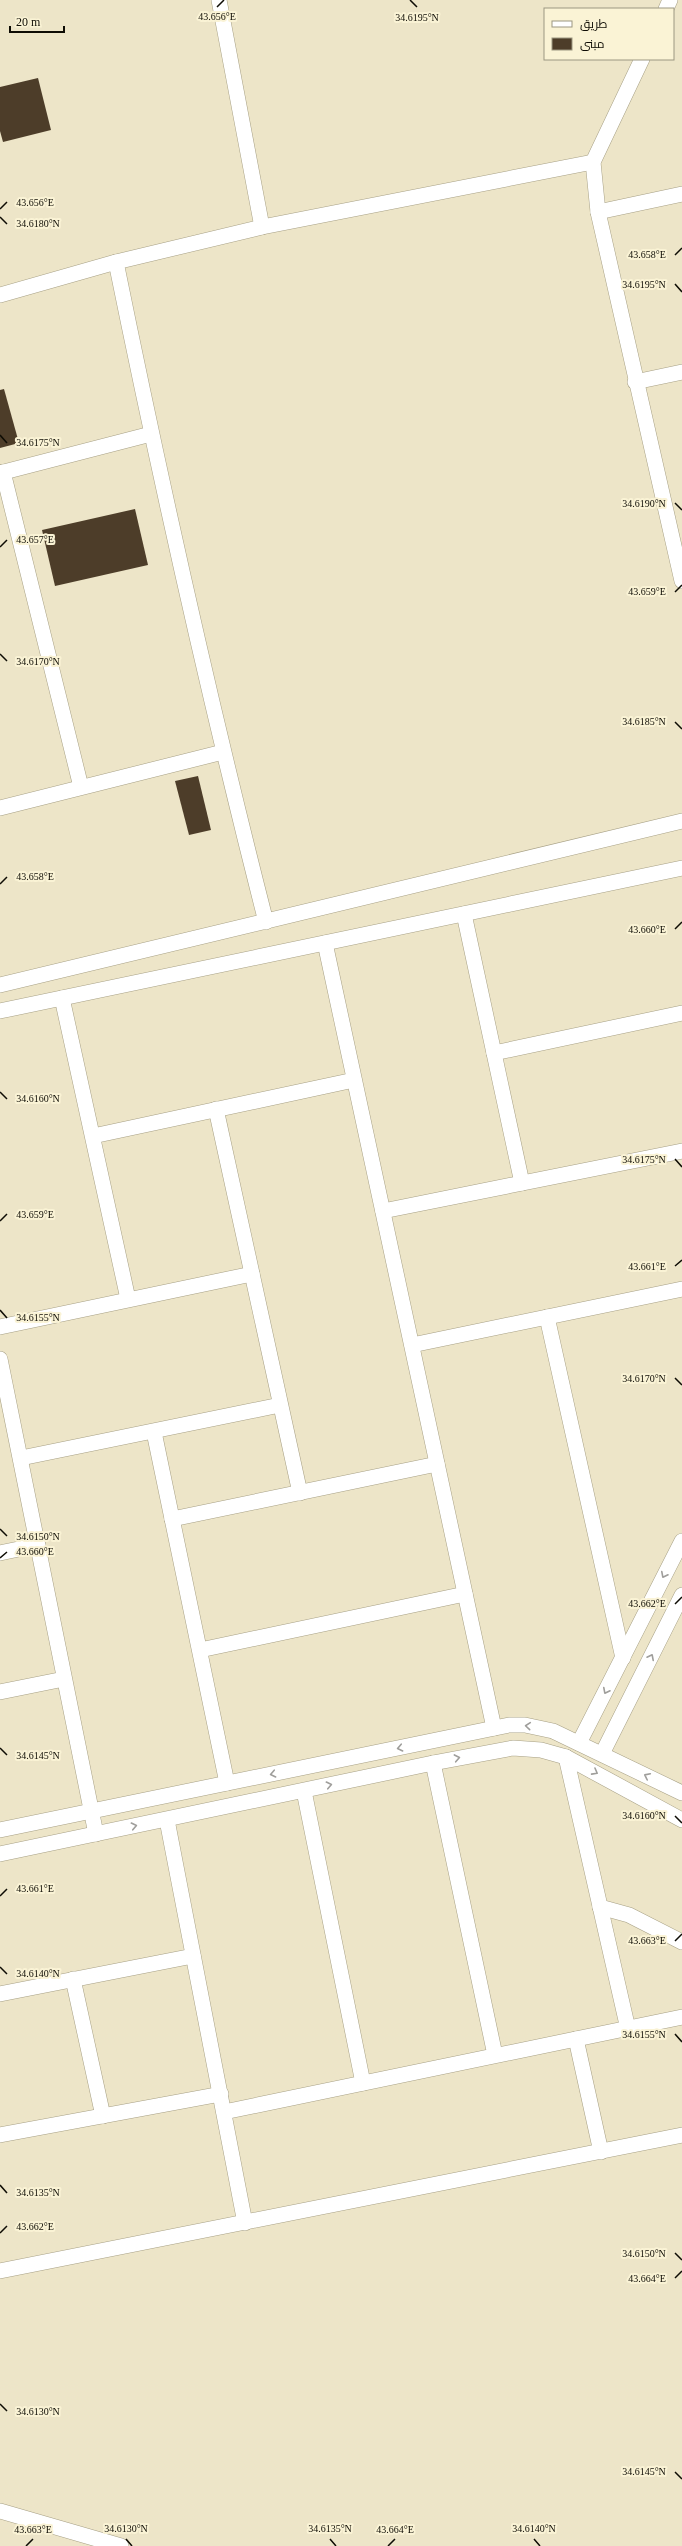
<svg xmlns="http://www.w3.org/2000/svg" width="682" height="2546" font-family="'Times New Roman',Cairo,serif">
  <style>
    .building { fill: #4d3d29 }
    .lines { fill: none; stroke-linecap: round; stroke-linejoin: round }
    .minor-casing { stroke: #a7a085; stroke-width: 16 }
    .minor { stroke: #fff; stroke-width: 15 }
    .oneway { stroke: #9f9e9b }
    .ticks { fill: none; stroke: #0e0c04; stroke-width: 1.5 }
    .ticks-label { font-size: 10px; text-anchor: middle; fill: #0e0c04; stroke: #faf3d5; stroke-width: 4; stroke-linejoin: round; paint-order: stroke }
  </style>
  <rect width="100%" height="100%" fill="#ede5c8"/>
  <!-- building -->
  <g class="building">
    <path d="M38,78L51,130L3,142L0,131V87Z"/>
    <path d="M4,389L19,443L0,448V390Z"/>
    <path d="M135,509L148,565L55,586L42,530Z"/>
    <path d="M198,776L211,830L189,835L175,781Z"/>
  </g>
  <g class="lines">
    <!-- minor casing -->
    <g class="minor-casing">
      <g id="minor">
        <path d="M219,0L262,227"/>
        <path d="M666,9L670,0"/>
        <path d="M642,59L593,162L598,212L682,581"/>
        <path d="M598,212L682,194"/>
        <path d="M116,262C161,483 210,703 266,922"/>
        <path d="M0,295L116,262L262,227L593,162"/>
        <path d="M635,382L682,372"/>
        <path d="M3,472L81,787"/>
        <path d="M0,473L151,434"/>
        <path d="M0,808L223,752"/>
        <path d="M464,914L522,1183"/>
        <path d="M325,943L494,1728"/>
        <path d="M0,985L682,821"/>
        <path d="M62,998L128,1299"/>
        <path d="M0,1011L682,868"/>
        <path d="M494,1053L682,1013"/>
        <path d="M216,1109L300,1493"/>
        <path d="M93,1136L354,1080"/>
        <path d="M383,1211L682,1151"/>
        <path d="M547,1317L623,1658"/>
        <path d="M0,1327L252,1274"/>
        <path d="M412,1345L682,1289"/>
        <path d="M0,1359L96,1834"/>
        <path d="M154,1432L227,1783"/>
        <path d="M21,1458L280,1405"/>
        <path d="M172,1519L437,1464"/>
        <path d="M0,1553L38,1545"/>
        <path d="M200,1650L465,1594"/>
        <path d="M0,1692L64,1679"/>
        <path d="M579,1743L682,1541"/>
        <path d="M602,1754L682,1595"/>
        <path d="M566,1757L628,2029"/>
        <path d="M433,1763L495,2055"/>
        <path d="M304,1791L363,2083"/>
        <path d="M167,1820L245,2223"/>
        <path d="M0,1830L509,1725H525L553,1731L682,1793"/>
        <path d="M0,1854L433,1763L513,1748L541,1750L566,1757L682,1820"/>
        <path d="M600,1907L629,1915L682,1942"/>
        <path d="M73,1979L103,2116"/>
        <path d="M0,1994L193,1956"/>
        <path d="M576,2039L601,2152"/>
        <path d="M224,2112L682,2017"/>
        <path d="M0,2135L221,2094"/>
        <path d="M0,2271L682,2135"/>
        <path d="M0,2511L121,2546"/>
      </g>
    </g>
    <!-- minor -->
    <use href="#minor" class="minor"/>
  </g>
  <!-- one-way arrows -->
  <defs><path id="oneway-chevron" d="M-2-3.5L2.5 0L-2 3.5" fill="none" stroke-width="1.6" stroke-linecap="round" stroke-linejoin="round"/></defs>
  <g class="oneway">
    <use href="#oneway-chevron" transform="translate(664 1575) rotate(117)"/>
    <use href="#oneway-chevron" transform="translate(651 1657) rotate(-63)"/>
    <use href="#oneway-chevron" transform="translate(606 1691) rotate(117)"/>
    <use href="#oneway-chevron" transform="translate(528 1726) rotate(-175)"/>
    <use href="#oneway-chevron" transform="translate(400 1748) rotate(168)"/>
    <use href="#oneway-chevron" transform="translate(457 1758) rotate(-11)"/>
    <use href="#oneway-chevron" transform="translate(595 1772) rotate(29)"/>
    <use href="#oneway-chevron" transform="translate(273 1774) rotate(168)"/>
    <use href="#oneway-chevron" transform="translate(647 1776) rotate(-154)"/>
    <use href="#oneway-chevron" transform="translate(329 1785) rotate(-12)"/>
    <use href="#oneway-chevron" transform="translate(134 1826) rotate(-12)"/>
  </g>
  <!-- ticks -->
  <path class="ticks" d="M410,0L417,7M217,7L224,0M0,209L7,202M0,217L7,224M675,255L682,248M675,284L682,292M0,435L7,443M675,503L682,510M0,547L7,540M675,592L682,585M0,654L7,661M675,722L682,729M0,884L7,877M675,929L682,922M0,1092L7,1099M675,1159L682,1167M0,1221L7,1214M675,1266L682,1260M0,1310L7,1318M675,1378L682,1385M0,1529L7,1536M0,1558L7,1552M675,1604L682,1597M0,1748L7,1755M675,1816L682,1823M0,1896L7,1889M675,1941L682,1934M0,1967L7,1974M675,2034L682,2042M0,2185L7,2193M0,2233L7,2226M675,2253L682,2260M675,2278L682,2271M0,2404L7,2411M675,2472L682,2479M126,2539L132,2546M330,2539L336,2546M534,2539L540,2546M26,2546L33,2539M388,2546L395,2539"/>
  <g class="ticks-label">
    <text x="217" y="20">43.656°E</text>
    <text x="417" y="21">34.6195°N</text>
    <text x="35" y="206">43.656°E</text>
    <text x="38" y="227">34.6180°N</text>
    <text x="647" y="258">43.658°E</text>
    <text x="644" y="288">34.6195°N</text>
    <text x="38" y="446">34.6175°N</text>
    <text x="644" y="507">34.6190°N</text>
    <text x="35" y="543">43.657°E</text>
    <text x="647" y="595">43.659°E</text>
    <text x="38" y="665">34.6170°N</text>
    <text x="644" y="725">34.6185°N</text>
    <text x="35" y="880">43.658°E</text>
    <text x="647" y="933">43.660°E</text>
    <text x="38" y="1102">34.6160°N</text>
    <text x="644" y="1163">34.6175°N</text>
    <text x="35" y="1218">43.659°E</text>
    <text x="647" y="1270">43.661°E</text>
    <text x="38" y="1321">34.6155°N</text>
    <text x="644" y="1382">34.6170°N</text>
    <text x="38" y="1540">34.6150°N</text>
    <text x="35" y="1555">43.660°E</text>
    <text x="647" y="1607">43.662°E</text>
    <text x="38" y="1759">34.6145°N</text>
    <text x="644" y="1819">34.6160°N</text>
    <text x="35" y="1892">43.661°E</text>
    <text x="647" y="1944">43.663°E</text>
    <text x="38" y="1977">34.6140°N</text>
    <text x="644" y="2038">34.6155°N</text>
    <text x="38" y="2196">34.6135°N</text>
    <text x="35" y="2230">43.662°E</text>
    <text x="644" y="2257">34.6150°N</text>
    <text x="647" y="2282">43.664°E</text>
    <text x="38" y="2415">34.6130°N</text>
    <text x="644" y="2475">34.6145°N</text>
    <text x="126" y="2532">34.6130°N</text>
    <text x="330" y="2532">34.6135°N</text>
    <text x="534" y="2532">34.6140°N</text>
    <text x="33" y="2533">43.663°E</text>
    <text x="395" y="2533">43.664°E</text>
  </g>
  <!-- legend -->
  <rect x="544" y="8" width="130" height="52" fill="#faf3d5" stroke="#9c9781"/>
  <rect x="552" y="21" width="20" height="6" fill="#ffffff" stroke="#9c9781"/>
  <text x="580" y="28" font-size="12" fill="#0e0c04">طريق</text>
  <rect x="552" y="38" width="20" height="12" fill="#4d3d29" stroke="#9c9781"/>
  <text x="580" y="48" font-size="12" fill="#0e0c04">مبنى</text>
  <!-- scale -->
  <path d="M10 26v6h54v-6" fill="none" stroke="#0e0c04" stroke-width="2"/>
  <text x="16" y="26" font-size="12" fill="#0e0c04" stroke="#faf3d5" stroke-width="3" paint-order="stroke">20 m</text>
</svg>
